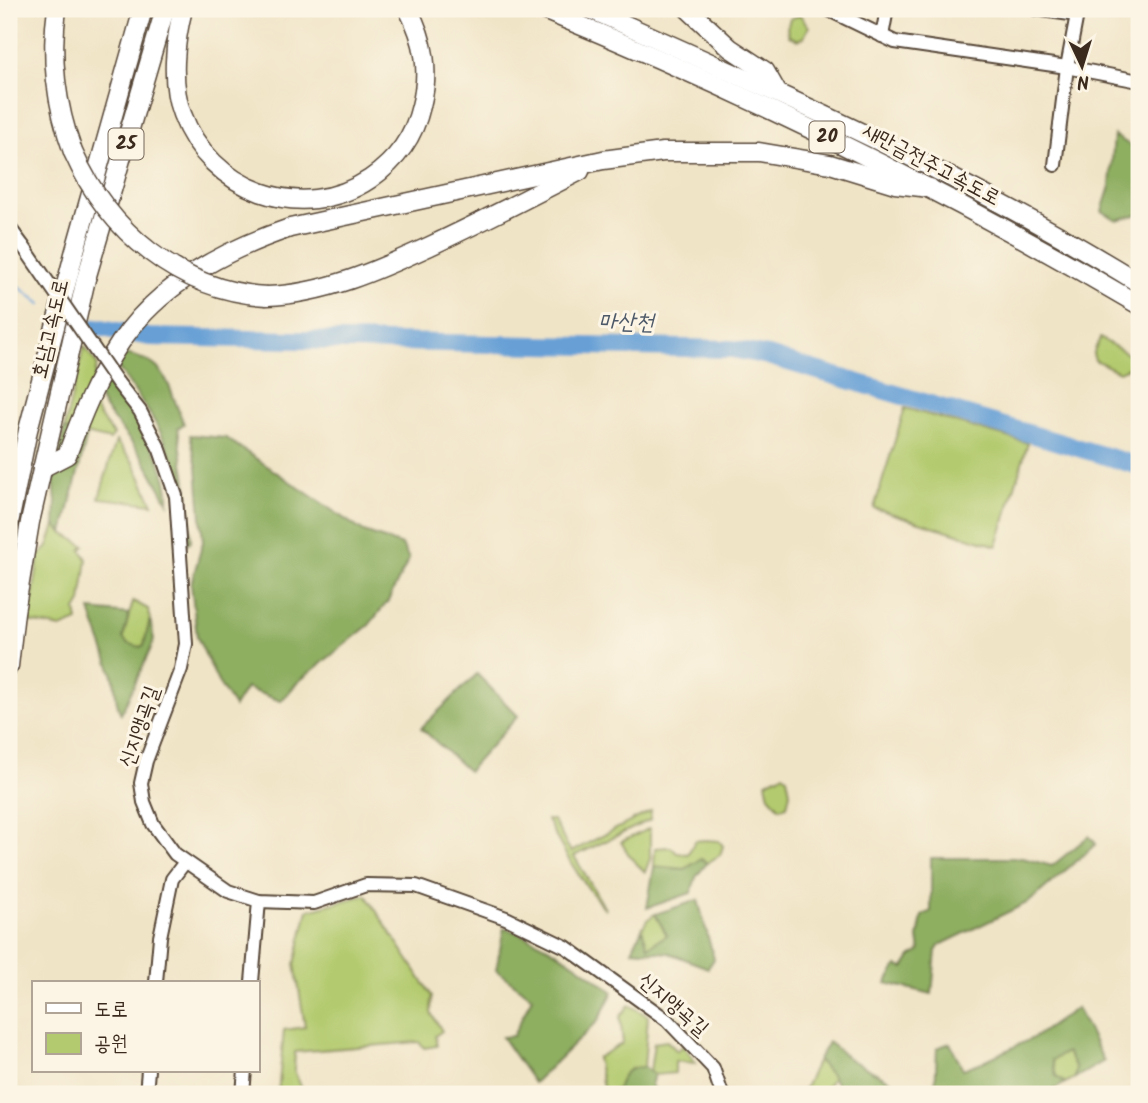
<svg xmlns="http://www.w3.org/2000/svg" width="1148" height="1103" font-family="Kalam,'Poor Story',sans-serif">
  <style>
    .green { fill: #b3ca6e; stroke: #777a46; stroke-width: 2 }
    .forest { fill: #8eae61; stroke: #646c40; stroke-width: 2 }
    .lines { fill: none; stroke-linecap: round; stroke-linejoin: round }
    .stream { stroke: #68a0d6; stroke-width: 2.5 }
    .river { stroke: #68a0d6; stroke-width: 18 }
    .minor-casing { stroke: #564637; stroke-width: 16 }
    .highway-casing { stroke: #564637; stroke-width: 21 }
    .minor { stroke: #fff; stroke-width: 12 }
    .highway { stroke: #fff; stroke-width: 18 }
    .minor-bridge-casing { stroke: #564637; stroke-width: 16; stroke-linecap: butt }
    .highway-bridge-casing { stroke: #564637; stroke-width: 21; stroke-linecap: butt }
    .minor-bridge { stroke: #fff; stroke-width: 12 }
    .highway-bridge { stroke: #fff; stroke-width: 18 }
    .labels { text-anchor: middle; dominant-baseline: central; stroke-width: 6; stroke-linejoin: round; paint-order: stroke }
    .shield { fill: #fcf5e5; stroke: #75675a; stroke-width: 2 }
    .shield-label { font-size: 19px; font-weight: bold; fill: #3b2a1e }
    .street-label { font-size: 21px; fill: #3b2a1e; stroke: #fcf5e5 }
    .water-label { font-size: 23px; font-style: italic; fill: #4d5968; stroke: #fcf5e5 }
  </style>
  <rect width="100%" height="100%" fill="#fcf5e5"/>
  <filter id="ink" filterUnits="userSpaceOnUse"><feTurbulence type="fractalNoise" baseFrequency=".0143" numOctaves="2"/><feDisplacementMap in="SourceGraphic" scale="14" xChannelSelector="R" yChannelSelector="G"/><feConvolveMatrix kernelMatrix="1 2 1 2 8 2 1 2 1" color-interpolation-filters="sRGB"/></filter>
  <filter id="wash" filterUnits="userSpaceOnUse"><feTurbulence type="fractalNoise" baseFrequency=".00686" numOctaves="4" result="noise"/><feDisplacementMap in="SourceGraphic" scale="28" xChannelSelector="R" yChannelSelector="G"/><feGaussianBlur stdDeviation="1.57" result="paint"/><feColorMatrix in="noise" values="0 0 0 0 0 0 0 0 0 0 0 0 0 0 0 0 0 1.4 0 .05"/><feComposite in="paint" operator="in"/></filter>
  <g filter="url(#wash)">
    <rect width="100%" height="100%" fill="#f0e4c6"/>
    <!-- green -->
    <g class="green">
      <path d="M800,15L809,27L804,37L798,40L789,36L787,28L790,19Z"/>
      <path d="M1100,338L1135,358L1128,368L1119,372L1095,360L1093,354Z"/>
      <path d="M84,346L97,364C90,402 89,405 114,435L110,440L64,429Z"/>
      <path d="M905,408L1028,443L997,546L874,508Z"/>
      <path d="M116,441L134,463L153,504L99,498Z"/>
      <path d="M55,525L63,533L85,546L81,550L87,559L81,602L76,610L78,621L61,628L29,622L39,556L48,547Z"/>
      <path d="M133,601L148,609L150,619L144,645L140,648L127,643L123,638Z"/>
      <path d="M783,774L787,777L790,792L787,806L780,808L769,796L766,782Z"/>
      <path d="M651,811L650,820L574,856L606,910C581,882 564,853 547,820H553L571,852Z"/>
      <path d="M650,828V859L645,872L631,858L621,842Z"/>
      <path d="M705,840L719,841L723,846L720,855L707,863L701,859L685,869L654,866L655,848L671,847L677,853L688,854L695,841Z"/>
      <path d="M366,895L432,996L431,1013L442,1031L435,1036L437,1046L424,1048L419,1042L295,1052L294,1070L304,1094H278L284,1030L305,1027L295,964L308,910Z"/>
      <path d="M655,914L667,935L647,947L642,929L647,920Z"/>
      <path d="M629,1005L648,1016L644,1067L631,1068L617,1090L604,1092L597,1058L623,1043L620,1017Z"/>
      <path d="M667,1041L677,1051L683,1046L696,1063L675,1061V1073L654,1075L650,1071L654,1043Z"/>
      <path d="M1067,1052L1076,1068L1075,1078L1065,1083L1056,1077L1051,1060Z"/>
      <path d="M818,1060L833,1077L822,1094H802Z"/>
    </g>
    <!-- forest -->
    <g class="forest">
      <path d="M1114,135L1139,151V214L1117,220L1102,211L1110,186Z"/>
      <path d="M112,352C169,359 164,377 184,424L178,428L188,496L191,541L187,544C184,512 181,478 168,448C154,415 130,386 110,356Z"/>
      <path d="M103,378L110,383C132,415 171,462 168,503L142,456L106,410L99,398Z"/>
      <path d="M64,429L87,436L63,533L55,525L56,502L54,482Z"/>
      <path d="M190,435L226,438L364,532L402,545L409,559L388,601L369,625L298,682L281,701L246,688L234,707L218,682L197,637L191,584L203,542L197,467Z"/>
      <path d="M90,610L129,614L123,638L127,643L140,647L144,645L150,619L154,640L152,646L121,714C114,701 117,690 113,676C106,654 97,632 90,610Z"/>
      <path d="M477,674L518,716L468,771L421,728Z"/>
      <path d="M1089,836L1096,844L1029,902L940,945L936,951L932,994L886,983L897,966L904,968L911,957L920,951L918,938L922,916L931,911V858H1023L1052,866Z"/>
      <path d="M701,859L707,863L696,877L691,893L647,908L654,867L685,869Z"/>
      <path d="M698,900L714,959L708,968L669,953L632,950L642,929L648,947L667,935L655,914Z"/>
      <path d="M504,928C546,941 579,966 613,992L598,1021L534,1083L502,1037L513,1036L532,997L496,970Z"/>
      <path d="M1077,1008L1104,1061L1075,1078L1076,1068L1067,1052L1052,1060L1056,1076L1065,1083L1047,1094H844L840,1092L833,1077L818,1060L828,1042L851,1060L895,1083L935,1091L937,1048L950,1043L963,1069L982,1062L1035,1037Z"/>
      <path d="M644,1067L654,1075L651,1085L656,1094H603L617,1090C622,1073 626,1068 644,1067Z"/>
    </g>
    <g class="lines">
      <!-- stream -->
      <path class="stream" d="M9,279L41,304"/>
      <!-- river -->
      <path class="river" d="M97,327L149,337L732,349L768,356L1139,466"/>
    </g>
  </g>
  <g filter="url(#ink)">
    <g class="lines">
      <!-- minor casing -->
      <g class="minor-casing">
        <g id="minor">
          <path d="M827,9L895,42L1067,67L1139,81"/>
          <path d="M1035,9L1077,15"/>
          <path d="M882,36L887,9"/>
          <path d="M1055,165L1067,67L1078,9"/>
          <path d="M9,227L23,246"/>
          <path d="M117,382L140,411L160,450L176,496L186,644L181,669L146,761L141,783L144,802L153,824L175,854L228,891L259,901L314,903L366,885L416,886L506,918L566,947L667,1020L713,1068L722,1094"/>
          <path d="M156,982L160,937L172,879L185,862"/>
          <path d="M252,982L259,901"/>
          <path d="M146,1094L148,1070"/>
          <path d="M243,1094L245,1070"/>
        </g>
      </g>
      <!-- highway casing -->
      <g class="highway-casing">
        <g id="highway">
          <path d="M57,9C50,58 56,105 73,152"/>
          <path d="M183,9C175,40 170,83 182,114C210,190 301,225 370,179C396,161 414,137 421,106C430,71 425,41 408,9"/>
          <path d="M541,9C747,93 948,192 1139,305"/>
          <path d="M590,9C777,92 965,175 1139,283"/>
          <path d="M688,9L730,48L765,71L777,92"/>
          <path d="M267,296C325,294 378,270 430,246C481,222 530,197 580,171"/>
          <path d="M42,468L67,455C81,417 97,377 120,343C159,284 225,250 290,228L603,160L663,152H759L830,164L895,184L930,188"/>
          <path d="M9,523L28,430L74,254L143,9"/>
          <path d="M9,666L15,612L30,522L86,279L165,9"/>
        </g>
      </g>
      <!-- minor -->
      <use href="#minor" class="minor"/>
      <!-- highway -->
      <use href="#highway" class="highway"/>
      <!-- minor-bridge casing -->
      <g class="minor-bridge-casing">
        <path id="minor-bridge" d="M23,246L117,382"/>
      </g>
      <!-- highway-bridge casing -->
      <g class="highway-bridge-casing">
        <path id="highway-bridge" d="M73,152C108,231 179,291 267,296"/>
      </g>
      <!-- minor-bridge -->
      <use href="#minor-bridge" class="minor-bridge"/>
      <!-- highway-bridge -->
      <use href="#highway-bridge" class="highway-bridge"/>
    </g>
  </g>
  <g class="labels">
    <!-- shield labels -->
    <g class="shield">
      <rect x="809.5" y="121.5" width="35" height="31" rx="5"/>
      <rect x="108.5" y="128.5" width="35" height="31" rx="5"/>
    </g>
    <g class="shield-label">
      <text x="827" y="137">20</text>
      <text x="126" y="144">25</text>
    </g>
    <!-- street labels -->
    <g class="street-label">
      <text transform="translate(931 165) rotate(28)">새만금전주고속도로</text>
      <text transform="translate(51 329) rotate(-77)">호남고속도로</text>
      <text transform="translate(140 727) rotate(-71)">신지앵곡길</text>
      <text transform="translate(673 1005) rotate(41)">신지앵곡길</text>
    </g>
    <!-- water labels -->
    <g class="water-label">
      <text transform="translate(626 323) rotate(1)">마산천</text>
    </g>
  </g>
  <!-- margin -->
  <rect width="1148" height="1103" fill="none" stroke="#fcf5e5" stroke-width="35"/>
  <!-- legend -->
  <rect x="32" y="981" width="228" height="91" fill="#fcf5e5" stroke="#afa495" stroke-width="2"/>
  <rect x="46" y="1003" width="35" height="10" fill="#ffffff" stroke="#afa495" stroke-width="2"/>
  <text x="94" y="1016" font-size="21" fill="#3b2a1e">도로</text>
  <rect x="46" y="1033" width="35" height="21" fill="#b3ca6e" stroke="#afa495" stroke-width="2"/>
  <text x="94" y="1050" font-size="21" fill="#3b2a1e">공원</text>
  <!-- north arrow -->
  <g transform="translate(1082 66) rotate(176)" stroke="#fcf5e5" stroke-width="5" paint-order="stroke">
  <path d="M0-5L12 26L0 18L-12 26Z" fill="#3b2a1e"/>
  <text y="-10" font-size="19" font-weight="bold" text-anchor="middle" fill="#3b2a1e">N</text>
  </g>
</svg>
